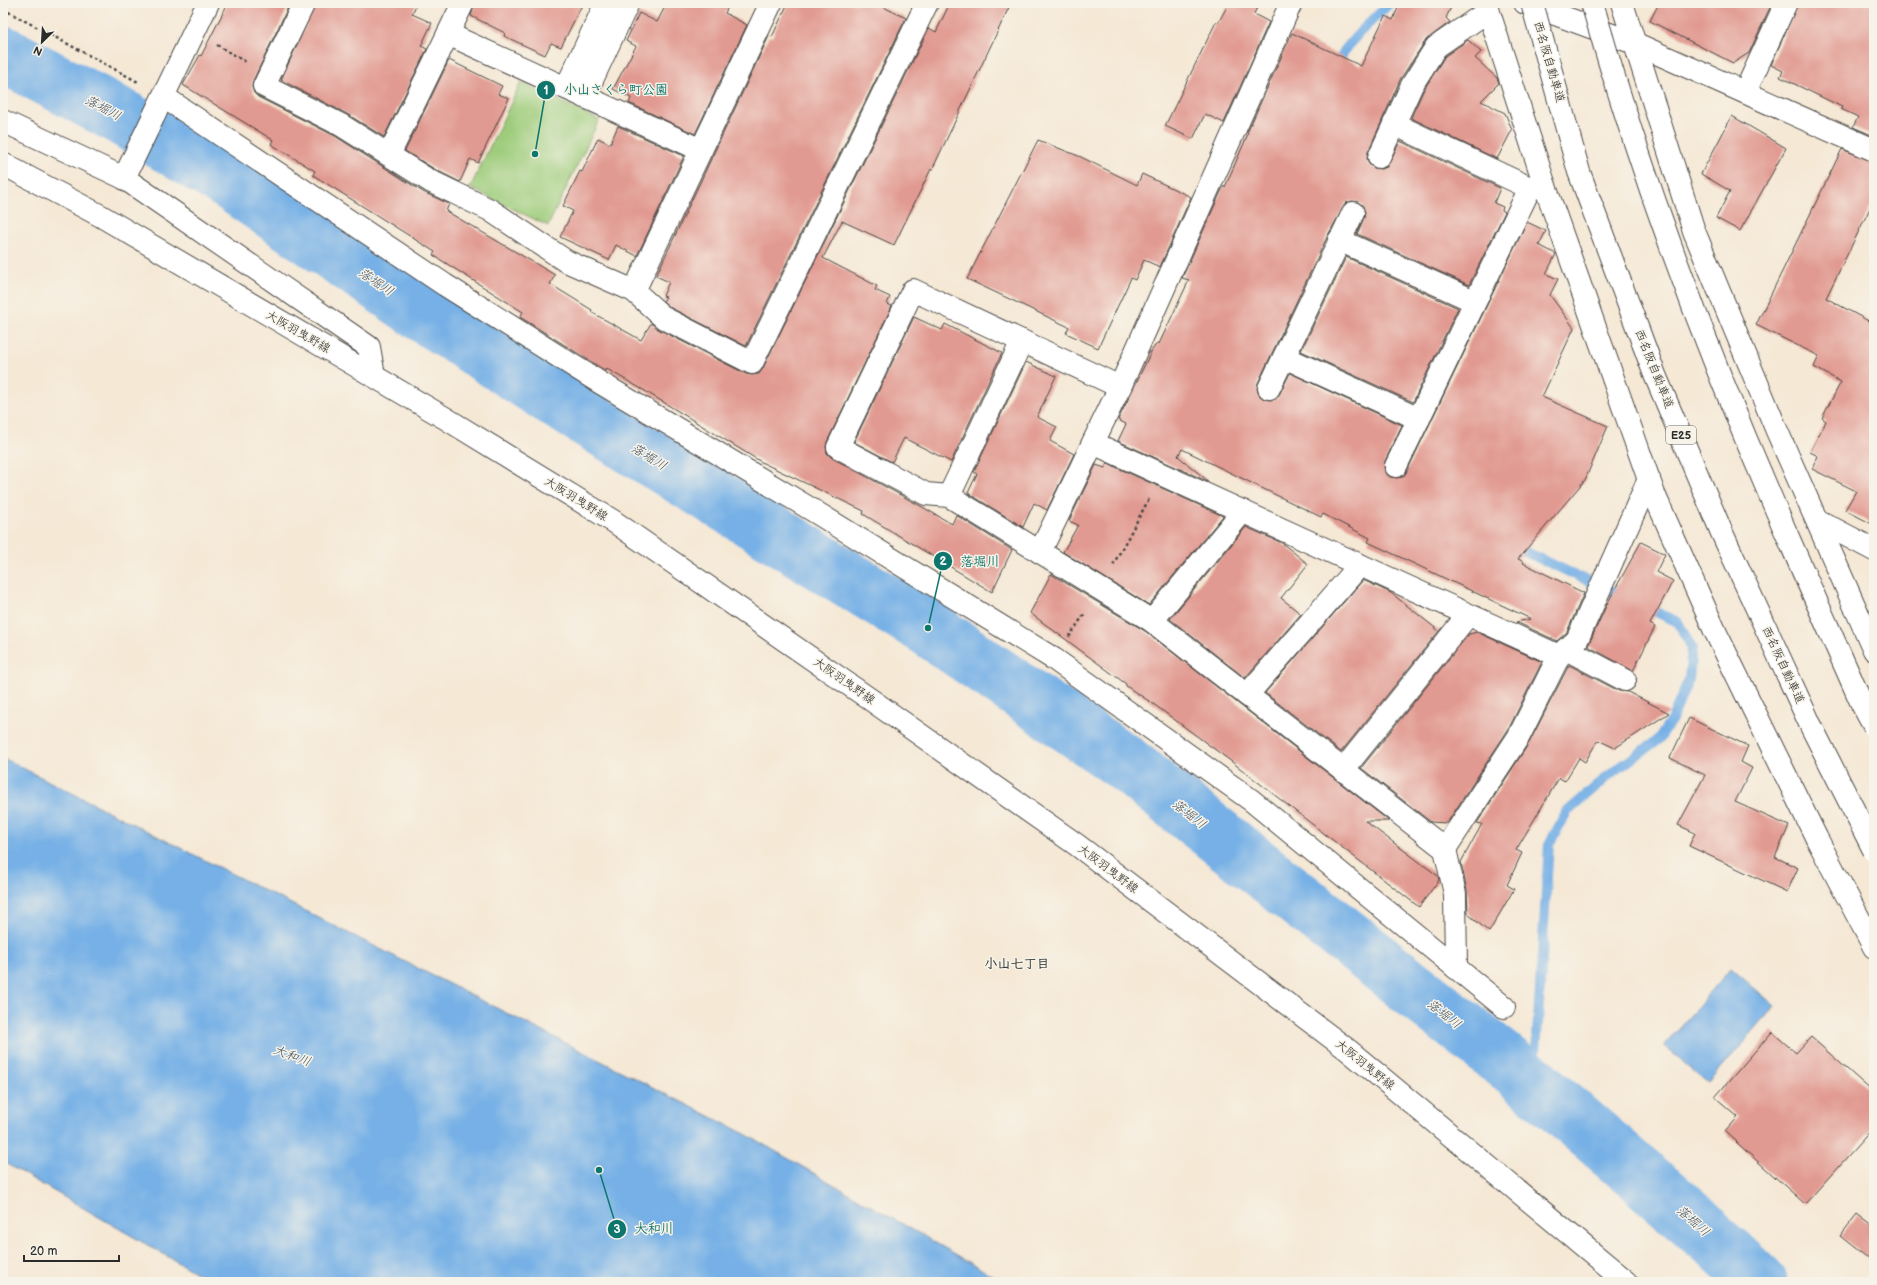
<svg xmlns="http://www.w3.org/2000/svg" width="1877" height="1285" font-family="'Balsamiq Sans','Klee One',sans-serif">
  <style>
    .green { fill: #9dcc7a; stroke: #647c52 }
    .water { fill: #76b0e6; stroke: #506e88 }
    .lines { fill: none; stroke-linecap: round; stroke-linejoin: round }
    .stream { stroke: #76b0e6; stroke-width: 10 }
    .river { stroke: #76b0e6; stroke-width: 57 }
    .building { fill: #e19a91 }
    .minor-casing { stroke: #494744; stroke-width: 24 }
    .major-casing { stroke: #494744; stroke-width: 24 }
    .path { stroke: #494744; stroke-width: 2.5; stroke-dasharray: 3 3; stroke-linecap: butt }
    .minor { stroke: #fff; stroke-width: 22 }
    .major { stroke: #fff; stroke-width: 22 }
    .highway-bridge-casing { stroke: #494744; stroke-width: 24; stroke-linecap: butt }
    .highway-bridge { stroke: #fff; stroke-width: 22 }
    .labels { text-anchor: middle; dominant-baseline: central; stroke-width: 3; stroke-linejoin: round; paint-order: stroke }
    .shield { fill: #f7f3e8; stroke: #686764; stroke-width: 1 }
    .shield-label { font-size: 11px; font-weight: bold; fill: #2b2b2b }
    .street-label { font-size: 12px; fill: #2b2b2b; stroke: #f7f3e8 }
    .water-label { font-size: 13px; font-style: italic; fill: #425363; stroke: #f7f3e8 }
    .neighbourhood-label { font-size: 13px; font-weight: bold; fill: #2b2b2b; stroke: #f7f3e8 }
    .leader { fill: none; stroke: #0f766e; stroke-width: 1.5 }
    .callout-dot { fill: #0f766e; stroke: #f7f3e8; stroke-width: 1.5 }
    .mark-label { font-size: 12px; text-anchor: middle; font-weight: bold; fill: #fff }
    .callout-label { font-size: 13px; text-anchor: middle; font-weight: bold; fill: #0f766e; stroke: #f7f3e8; stroke-width: 3; stroke-linejoin: round; paint-order: stroke }
  </style>
  <rect width="100%" height="100%" fill="#f7f3e8"/>
  <filter id="ink" filterUnits="userSpaceOnUse"><feTurbulence type="fractalNoise" baseFrequency=".025" numOctaves="2"/><feDisplacementMap in="SourceGraphic" scale="8" xChannelSelector="R" yChannelSelector="G"/><feConvolveMatrix kernelMatrix="1 2 1 2 8 2 1 2 1" color-interpolation-filters="sRGB"/></filter>
  <filter id="wash" filterUnits="userSpaceOnUse"><feTurbulence type="fractalNoise" baseFrequency=".012" numOctaves="4" result="noise"/><feDisplacementMap in="SourceGraphic" scale="16" xChannelSelector="R" yChannelSelector="G"/><feGaussianBlur stdDeviation="0.9" result="paint"/><feColorMatrix in="noise" values="0 0 0 0 0 0 0 0 0 0 0 0 0 0 0 0 0 1.4 0 .05"/><feComposite in="paint" operator="in"/></filter>
  <g filter="url(#wash)">
    <rect width="100%" height="100%" fill="#f5e8d5"/>
    <!-- green -->
    <path class="green" d="M521,82L599,120L548,226L470,188Z"/>
    <!-- water -->
    <g class="water">
      <path d="M3,758L747,1135L1004,1282H212L3,1162Z"/>
      <path d="M1731,968L1775,1006L1708,1083L1664,1046Z"/>
    </g>
    <g class="lines">
      <!-- stream -->
      <g class="stream">
        <path d="M1336,69L1344,51L1359,33L1390,3"/>
        <path d="M1513,546L1625,598"/>
        <path d="M1534,1084L1549,844L1567,812L1608,776L1659,739L1672,719L1689,679L1692,648L1678,622L1645,607"/>
      </g>
      <!-- river -->
      <path class="river" d="M3,54L120,116L228,181L425,315L563,404L928,628L1125,763L1534,1084L1693,1220L1759,1282"/>
    </g>
    <g id="blocks">
      <!-- building -->
      <g class="building">
        <path d="M228,3H290L253,81L252,87L254,93L258,97L335,136L423,192L449,204L446,211L555,275L550,284L592,310L591,312L641,340L651,323L658,329L746,374L752,375L759,374L763,368L929,28L936,32L950,3H1011L932,170L931,169L894,245L842,221L823,258L877,286L875,290L890,297L887,304L892,306L827,442L826,447L827,453L832,458L919,505L952,524L956,515L1012,550L992,592L863,514L864,511L763,463L645,391L607,369L606,371L520,317L523,312L433,255L435,252L313,175L315,171L271,144L273,140L183,85L200,55L201,56Z"/>
        <path d="M316,3H417L412,14L432,23L421,46L427,49L384,137L347,114L281,80Z"/>
        <path d="M475,3H583L561,47L551,43L545,55L504,36L505,33L471,16Z"/>
        <path d="M667,3H730L725,13L747,25L695,134L629,103L631,98L613,89L636,46L626,41L639,13L657,22Z"/>
        <path d="M788,3H875L906,18L746,346L671,308L663,301L666,297L663,296L669,282L656,276L769,36L772,37Z"/>
        <path d="M1229,3H1259L1254,14L1269,22L1224,123L1205,114L1193,139L1165,126L1216,22L1218,23Z"/>
        <path d="M1400,3H1453L1446,18L1450,22L1426,40L1401,78L1368,152L1367,158L1369,164L1374,168L1381,169L1387,167L1400,141L1500,188L1494,203L1503,207L1502,210L1505,212L1469,285L1357,234L1364,218L1365,212L1363,206L1358,202L1352,201L1346,203L1328,235L1258,383L1257,389L1259,395L1264,399L1270,400L1276,399L1280,393L1290,373L1402,425L1385,461L1384,467L1385,473L1390,477L1397,478L1403,477L1407,471L1527,222L1546,231L1539,245L1556,254L1546,274L1558,279L1550,295L1574,328L1542,397L1608,426L1585,480L1518,559L1524,562L1523,563L1584,593L1567,632L1557,641L1516,622L1531,619L1368,542L1370,538L1323,514L1321,517L1182,449L1178,456L1209,482L1118,441L1126,424L1118,420L1152,350L1157,343L1159,344L1189,280L1182,278L1223,187H1225L1248,134L1247,133L1292,33L1361,66L1385,16L1393,20Z"/>
        <path d="M1659,3H1772L1749,53L1733,63L1650,21Z"/>
        <path d="M1798,3H1874V136L1853,127L1858,117L1841,109L1842,107L1780,77L1783,71L1771,65Z"/>
        <path d="M1468,40L1481,52L1475,58L1497,78L1499,83L1481,101L1505,113L1512,130L1497,159L1411,118L1423,91L1445,56Z"/>
        <path d="M449,60L502,86L498,94L509,98L478,163L470,159L460,182L436,170L405,151Z"/>
        <path d="M1732,116L1786,148L1740,231L1716,218L1730,191L1701,174Z"/>
        <path d="M618,126L684,156L637,256L616,245L609,260L560,237L573,211L563,206L580,171L582,172L598,138L610,144Z"/>
        <path d="M1038,140L1081,157L1137,185L1142,174L1191,197L1160,267L1144,260L1135,280L1131,278L1098,348L1066,333L1069,327L967,279Z"/>
        <path d="M1842,149L1874,162V200L1826,298L1874,324V525L1845,510L1856,491L1812,469L1818,456L1810,452L1826,421L1822,418L1841,382L1814,367L1819,356L1756,325Z"/>
        <path d="M1346,257L1458,308L1413,402L1301,351Z"/>
        <path d="M914,317L942,330L945,324L1002,353L951,462L904,438L892,462L854,442Z"/>
        <path d="M1026,362L1056,376L1037,417L1057,427L1050,441L1074,454L1047,510L1034,503L1023,527L968,493L977,474L974,472Z"/>
        <path d="M1107,463L1223,516L1149,605L1063,552L1078,525L1069,521L1096,465L1105,468Z"/>
        <path d="M1246,527L1282,543L1308,564L1281,598L1301,614L1245,678L1170,619Z"/>
        <path d="M1641,542L1665,554L1656,572L1673,581L1650,624L1655,627L1633,671L1588,646L1607,604Z"/>
        <path d="M1051,574L1145,631L1389,821H1365L1438,876L1439,880L1419,907L1232,762L1152,703L1126,686V684L1099,664L1030,613Z"/>
        <path d="M1363,580L1391,593L1439,631L1341,752L1265,693Z"/>
        <path d="M1477,632L1542,662L1508,730L1447,823L1431,822L1361,768L1469,634Z"/>
        <path d="M1569,665L1619,691L1628,692L1669,713L1615,748L1598,740L1585,762L1579,758L1565,781L1559,778L1516,850L1522,853L1507,885L1514,889L1489,932L1468,914L1467,891L1461,862L1482,824L1477,823L1529,743Z"/>
        <path d="M1689,718L1748,746L1741,762L1752,768L1735,802L1789,826L1775,857L1798,868L1787,892L1689,846L1695,833L1678,825L1705,775L1670,758Z"/>
        <path d="M1772,1032L1796,1053L1811,1037L1874,1093V1127L1805,1204L1725,1132L1738,1117L1715,1097Z"/>
        <path d="M1857,1214L1874,1227V1263L1840,1236Z"/>
      </g>
    </g>
  </g>
  <g filter="url(#ink)">
    <use href="#blocks" fill-opacity="0" stroke="#494744" stroke-width="1"/>
    <g class="lines">
      <!-- minor casing -->
      <g class="minor-casing">
        <g id="minor">
          <path d="M304,3L264,86L341,125L430,181L490,210L566,261L634,291L664,318L752,363L927,3"/>
          <path d="M1486,3L1545,186L1654,494L1715,631L1817,839L1874,947"/>
          <path d="M1525,3L1634,43L1874,150"/>
          <path d="M1622,3L1694,231L1777,431L1874,650"/>
          <path d="M448,34L701,150"/>
          <path d="M566,88L606,3"/>
          <path d="M1745,92L1786,3"/>
          <path d="M164,97L445,285L599,382L809,508L1054,659L1251,800L1504,1007"/>
          <path d="M584,97L628,3"/>
          <path d="M3,121L124,178L369,347L374,376"/>
          <path d="M1394,124L1530,188"/>
          <path d="M389,155L463,3"/>
          <path d="M1379,157L1412,85L1436,47L1488,11"/>
          <path d="M124,178L208,3"/>
          <path d="M1353,213L1284,357L1419,419"/>
          <path d="M1339,240L1474,301"/>
          <path d="M634,291L771,3"/>
          <path d="M1120,387L913,290L838,447L926,494L949,496L1152,621L1445,849L1519,736L1559,656L1577,640L1649,479"/>
          <path d="M1269,388L1284,357"/>
          <path d="M1093,443L1559,656"/>
          <path d="M1396,466L1530,188L1545,186"/>
          <path d="M949,496L1022,341"/>
          <path d="M1817,520L1874,550"/>
          <path d="M1040,552L1120,387L1291,3"/>
          <path d="M1152,621L1243,511"/>
          <path d="M1566,649L1625,680"/>
          <path d="M1247,695L1360,565"/>
          <path d="M1343,770L1468,615"/>
          <path d="M1445,849L1455,894L1456,968"/>
        </g>
      </g>
      <!-- major casing -->
      <g class="major-casing">
        <path id="major" d="M3,164L101,216L445,418L613,521L874,702L1077,845L1348,1050L1627,1282"/>
      </g>
      <!-- path -->
      <g class="path">
        <path d="M3,9L140,83"/>
        <path d="M217,45L246,62"/>
        <path d="M1113,565L1149,499"/>
        <path d="M1069,637L1085,613"/>
      </g>
      <!-- minor -->
      <use href="#minor" class="minor"/>
      <!-- major -->
      <use href="#major" class="major"/>
      <!-- highway-bridge casing -->
      <g class="highway-bridge-casing">
        <g id="highway-bridge">
          <path d="M1532,3L1579,172L1655,375L1722,533L1811,726L1874,850"/>
          <path d="M1592,3C1640,172 1702,339 1772,500C1801,568 1832,636 1862,704L1874,726"/>
        </g>
      </g>
      <!-- highway-bridge -->
      <use href="#highway-bridge" class="highway-bridge"/>
    </g>
  </g>
  <g class="labels">
    <!-- shield labels -->
    <rect class="shield" x="1666" y="426" width="30" height="18" rx="3"/>
    <g class="shield-label">
      <text x="1681" y="435">E25</text>
    </g>
    <!-- street labels -->
    <g class="street-label">
      <text transform="translate(1549 62) rotate(74)">西名阪自動車道</text>
      <text transform="translate(298 332) rotate(30)">大阪羽曳野線</text>
      <text transform="translate(1654 369) rotate(68)">西名阪自動車道</text>
      <text transform="translate(576 499) rotate(32)">大阪羽曳野線</text>
      <text transform="translate(1783 665) rotate(65)">西名阪自動車道</text>
      <text transform="translate(844 681) rotate(35)">大阪羽曳野線</text>
      <text transform="translate(1108 869) rotate(37)">大阪羽曳野線</text>
      <text transform="translate(1365 1065) rotate(39)">大阪羽曳野線</text>
    </g>
    <!-- water labels -->
    <g class="water-label">
      <text transform="translate(103 108) rotate(28)">落堀川</text>
      <text transform="translate(376 282) rotate(34)">落堀川</text>
      <text transform="translate(649 457) rotate(32)">落堀川</text>
      <text transform="translate(1189 814) rotate(38)">落堀川</text>
      <text transform="translate(1444 1014) rotate(38)">落堀川</text>
      <text transform="translate(292 1056) rotate(20)">大和川</text>
      <text transform="translate(1693 1221) rotate(42)">落堀川</text>
    </g>
    <!-- neighbourhood labels -->
    <g class="neighbourhood-label">
      <text x="1017" y="964">小山七丁目</text>
    </g>
  </g>
  <!-- callouts -->
  <path class="leader" d="M535 154L546 90M928 628L943 561M599 1170L617 1229"/>
  <g class="callout-dot">
    <circle cx="535" cy="154" r="4"/>
    <circle cx="928" cy="628" r="4"/>
    <circle cx="599" cy="1170" r="4"/>
    <circle cx="546" cy="90" r="10"/>
    <circle cx="943" cy="561" r="10"/>
    <circle cx="617" cy="1229" r="10"/>
  </g>
  <g class="mark-label">
    <text x="546" y="94">1</text>
    <text x="943" y="565">2</text>
    <text x="617" y="1233">3</text>
  </g>
  <g class="callout-label">
    <text x="616" y="94">小山さくら町公園</text>
    <text x="980" y="566">落堀川</text>
    <text x="654" y="1233">大和川</text>
  </g>
  <!-- margin -->
  <rect width="1877" height="1285" fill="none" stroke="#f7f3e8" stroke-width="16"/>
  <!-- north arrow -->
  <g transform="translate(42 42) rotate(205)" stroke="#f7f3e8" stroke-width="3" paint-order="stroke">
  <path d="M0-3L7 15L0 10L-7 15Z" fill="#2b2b2b"/>
  <text y="-6" font-size="11" font-weight="bold" text-anchor="middle" fill="#2b2b2b">N</text>
  </g>
  <!-- scale -->
  <path d="M24 1255v6h95v-6" fill="none" stroke="#2b2b2b" stroke-width="2"/>
  <text x="30" y="1255" font-size="12" fill="#2b2b2b" stroke="#f7f3e8" stroke-width="3" paint-order="stroke">20 m</text>
</svg>
